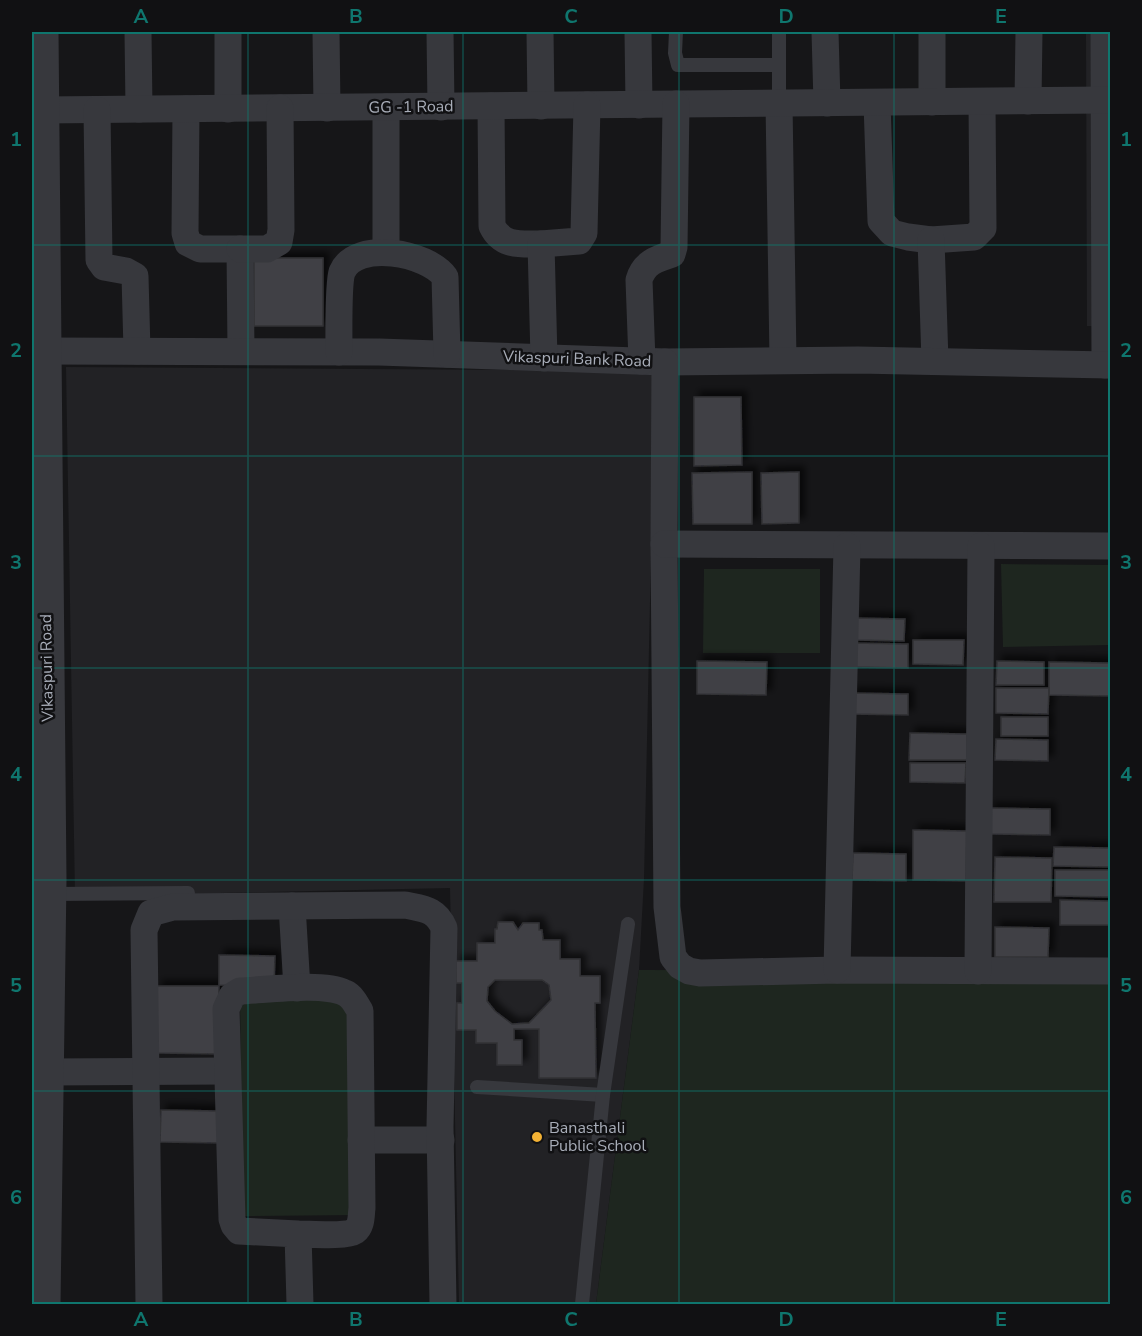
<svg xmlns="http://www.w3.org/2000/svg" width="1142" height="1336" font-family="'Nunito Sans',sans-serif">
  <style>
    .built { fill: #222225 }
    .green { fill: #1e261f }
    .building { fill: #404145; stroke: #303034; stroke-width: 1.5; fill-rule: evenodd; filter: url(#shadow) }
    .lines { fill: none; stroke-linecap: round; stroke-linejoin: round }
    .service { stroke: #37383d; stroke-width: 14 }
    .minor { stroke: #37383d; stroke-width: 27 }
    .tertiary { stroke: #37383d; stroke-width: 33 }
    .grid { fill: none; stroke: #0f766e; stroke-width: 1.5; stroke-opacity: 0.55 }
    .poi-dot { fill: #f2b134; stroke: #111113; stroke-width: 2 }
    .labels { text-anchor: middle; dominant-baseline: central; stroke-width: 5; stroke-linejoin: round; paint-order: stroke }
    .street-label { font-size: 16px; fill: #a8adb8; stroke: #111113 }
    .poi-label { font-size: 16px; fill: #a8adb8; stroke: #111113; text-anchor: start }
    .neatline { fill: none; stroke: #0f766e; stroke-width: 2 }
    .grid-label { font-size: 20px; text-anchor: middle; font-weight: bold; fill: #0f766e }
  </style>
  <defs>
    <filter id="shadow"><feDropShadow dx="5.5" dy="-5.5" stdDeviation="3" flood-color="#0009"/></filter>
  </defs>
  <rect width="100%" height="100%" fill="#161618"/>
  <!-- built -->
  <g class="built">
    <path d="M1086,32H1110V326H1087Z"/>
    <path d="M66,367L655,371L644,879L639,970L596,1304H459L450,888L75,896Z"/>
  </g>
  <!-- green -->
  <g class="green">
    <path d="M1001,564L1110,565V645L1003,647Z"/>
    <path d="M704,569H820V653H703Z"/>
    <path d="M639,970L1110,971V1304H596Z"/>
    <path d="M354,997L358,1215L243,1216L240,999Z"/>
  </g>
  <!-- building -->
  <g class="building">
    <rect x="254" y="258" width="69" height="68"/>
    <path d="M694,397H741L742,465L694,466Z"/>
    <path d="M752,472V524H693L692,473Z"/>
    <path d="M799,472V523L762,524L761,473Z"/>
    <path d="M854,618L905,619L904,641L854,640Z"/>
    <path d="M913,640H964L963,665L913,664Z"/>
    <path d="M851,643L908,644V668L850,667Z"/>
    <path d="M697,661L767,662L766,695L697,694Z"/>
    <path d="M997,661L1044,662V685H996Z"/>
    <path d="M1049,662L1110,663V696L1049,695Z"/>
    <path d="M996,688H1049L1048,714L996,713Z"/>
    <path d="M850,693L908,694V715L849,714Z"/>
    <rect x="1001" y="717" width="47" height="19"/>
    <path d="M910,733L967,734V760H909Z"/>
    <path d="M996,739L1048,740V761L995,760Z"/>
    <path d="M910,763H966L965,783L910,782Z"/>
    <path d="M989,808L1050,809V835L989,834Z"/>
    <path d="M913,830L967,831L966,881L913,880Z"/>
    <path d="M1054,847L1110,848V867L1053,866Z"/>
    <path d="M853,853L906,854V881L852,880Z"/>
    <path d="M995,857L1052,858L1051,902H994Z"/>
    <path d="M1055,870H1110V897L1055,896Z"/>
    <path d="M1060,900L1110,901V925H1060Z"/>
    <path d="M498,922H513L518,930L523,923H539V930H542L543,940H560V959H580V976H600V1003H595L596,1078H539V1029H514V1040H522V1065H497V1043H476V1030H457V1003H462V983H456V961H477V943H495V929H497ZM495,980H542L549,985L551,1000L529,1023L512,1024L495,1011L487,1001L488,987Z"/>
    <path d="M995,927L1049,928L1048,957H995Z"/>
    <path d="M219,955L275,956L274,986L219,985Z"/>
    <path d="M157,986H219L218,1054L157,1053Z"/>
    <path d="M161,1110L220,1111V1143L160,1142Z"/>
  </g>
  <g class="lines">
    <!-- service -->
    <g class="service">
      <path d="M676,32L675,53L678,65H779"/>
      <path d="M779,32V103"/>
      <path d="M50,894L188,893"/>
      <path d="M477,1087L603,1095"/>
      <path d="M582,1304L603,1095L628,924"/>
    </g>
    <!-- minor -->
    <g class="minor">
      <path d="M138,32L139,109"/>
      <path d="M228,32V109"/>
      <path d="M326,32L327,108"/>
      <path d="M440,32L441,107"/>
      <path d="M540,32L541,106"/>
      <path d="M638,32L639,105"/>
      <path d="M825,32L827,103"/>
      <path d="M932,32V102"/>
      <path d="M1104,32L1105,365"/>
      <path d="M1028,101L1029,32"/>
      <path d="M779,103L783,360"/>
      <path d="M877,103L881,221L892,233L908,237L931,240L974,237L983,228L982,102"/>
      <path d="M491,106L492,226C502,247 521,244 541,244"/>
      <path d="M386,107V252"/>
      <path d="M186,109L185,233L188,243L200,249H240L241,351"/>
      <path d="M42,110L1105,100"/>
      <path d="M97,110L99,260L104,267L126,271L135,276L137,351"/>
      <path d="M931,240L935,361"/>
      <path d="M240,249H267L279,242L281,230L280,108"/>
      <path d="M44,351L379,352L665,362L858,360L1110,365"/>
      <path d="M339,352C339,335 338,284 342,272C356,239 428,253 445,277L447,354"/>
      <path d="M544,358L541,244L579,241L584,233L587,105"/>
      <path d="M642,361L639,280C644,263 656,259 672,254L674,247L676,104"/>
      <path d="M665,362L664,544L667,907L673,957L680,966L689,971L700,973L837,970L1110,971"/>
      <path d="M664,544L1110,546"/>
      <path d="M292,906L297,988"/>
      <path d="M837,970L847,546"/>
      <path d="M978,971L981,546"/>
      <path d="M47,1072L227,1071"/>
      <path d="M361,1140H441"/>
      <path d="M298,1234L239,1231L234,1225L232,1219L226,1009L232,996L240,991C267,990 323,982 345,993C352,996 356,1004 360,1011L362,1208C361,1215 362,1226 355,1231C346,1237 311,1234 298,1234L300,1304"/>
      <path d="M149,1304L144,930L151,913L173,907L405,905C424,909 436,909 444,928L440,1127L443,1304"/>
    </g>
    <!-- tertiary -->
    <path class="tertiary" d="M42,32L50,880L44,1304"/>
  </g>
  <!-- grid -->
  <path class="grid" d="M248,32V1304M463,32V1304M679,32V1304M894,32V1304M32,245H1110M32,456H1110M32,668H1110M32,880H1110M32,1091H1110"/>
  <!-- markers -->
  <circle class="poi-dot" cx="537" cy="1137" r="6"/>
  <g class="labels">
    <!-- street labels -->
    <g class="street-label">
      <text transform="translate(411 107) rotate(-1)">GG -1 Road</text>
      <text transform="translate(577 359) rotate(2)">Vikaspuri Bank Road</text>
      <text transform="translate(47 668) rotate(-91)">Vikaspuri Road</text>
    </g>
    <!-- poi labels -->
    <g class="poi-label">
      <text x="549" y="1128">Banasthali<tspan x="549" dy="18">Public School</tspan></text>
    </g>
  </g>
  <!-- border -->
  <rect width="1142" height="1336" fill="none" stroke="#111113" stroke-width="66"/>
  <rect x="33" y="33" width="1076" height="1270" class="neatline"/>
  <g class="grid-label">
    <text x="141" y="23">A</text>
    <text x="356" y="23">B</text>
    <text x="571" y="23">C</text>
    <text x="786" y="23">D</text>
    <text x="1001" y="23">E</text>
    <text x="16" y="146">1</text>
    <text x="1126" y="146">1</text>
    <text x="16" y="357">2</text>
    <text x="1126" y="357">2</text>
    <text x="16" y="569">3</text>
    <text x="1126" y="569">3</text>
    <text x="16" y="781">4</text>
    <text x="1126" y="781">4</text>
    <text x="16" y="992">5</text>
    <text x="1126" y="992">5</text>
    <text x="16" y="1204">6</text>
    <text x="1126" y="1204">6</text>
    <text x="141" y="1326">A</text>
    <text x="356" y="1326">B</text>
    <text x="571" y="1326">C</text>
    <text x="786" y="1326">D</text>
    <text x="1001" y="1326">E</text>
  </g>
</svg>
